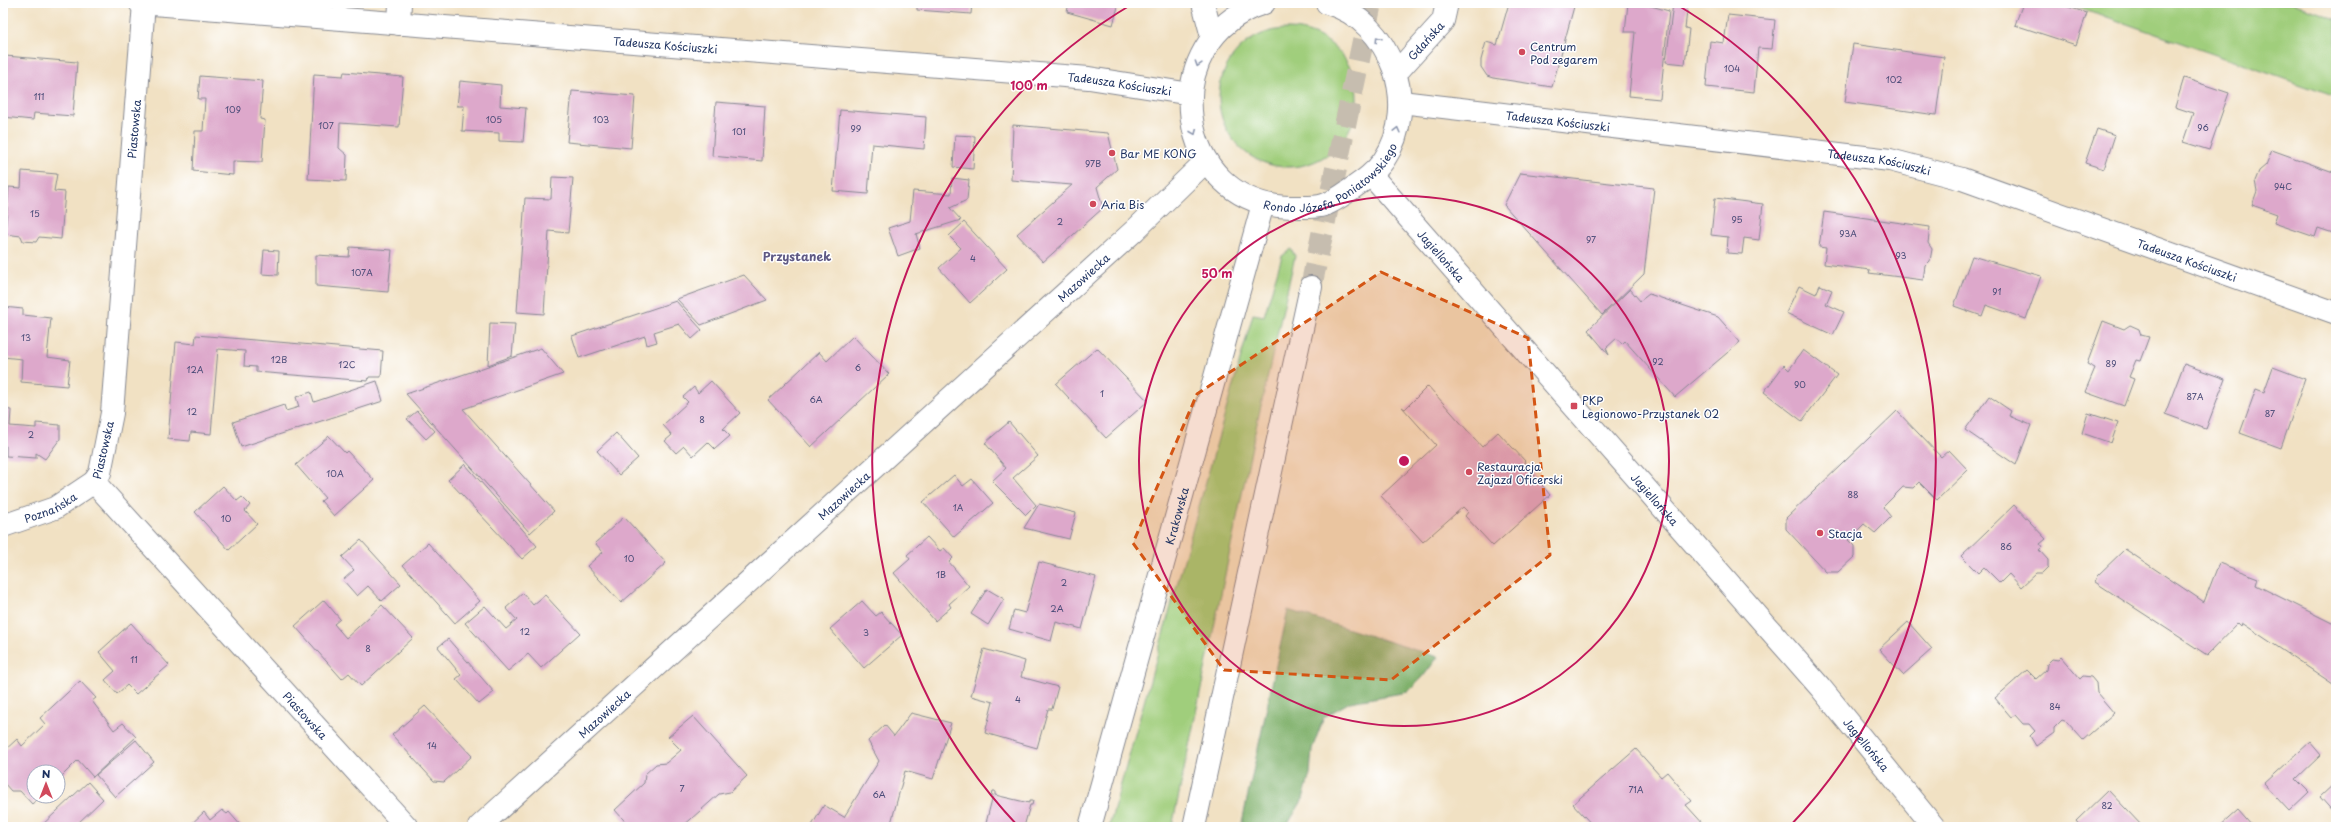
<svg xmlns="http://www.w3.org/2000/svg" width="2339" height="830" font-family="'Playpen Sans',sans-serif">
  <style>
    .green { fill: #a0ce7c; stroke: #5e7e6d }
    .forest { fill: #80b16c; stroke: #4e7065 }
    .building { fill: #dda8cb }
    .lines { fill: none; stroke-linecap: round; stroke-linejoin: round }
    .minor-tunnel { stroke: #c6bdaf; stroke-width: 22; stroke-dasharray: 22 11; stroke-linecap: butt }
    .minor-casing { stroke: #868890; stroke-width: 24 }
    .minor { stroke: #fff; stroke-width: 22 }
    .oneway { stroke: #8d97ae }
    .marked { fill: #d45514; fill-opacity: 0.2; stroke: #d45514; stroke-width: 3; stroke-dasharray: 8 5; stroke-linejoin: round }
    .ring { fill: none; stroke: #c2185b; stroke-width: 2 }
    .poi-dot { fill: #d1495b; stroke: #fff; stroke-width: 1.5 }
    .labels { text-anchor: middle; dominant-baseline: central; stroke-width: 3; stroke-linejoin: round; paint-order: stroke }
    .number-label { font-size: 9px; fill: #4c4d79 }
    .street-label { font-size: 11px; fill: #1b2f5e; stroke: #fff }
    .poi-label { font-size: 11px; fill: #1b2f5e; stroke: #fff; text-anchor: start }
    .neighbourhood-label { font-size: 12px; font-weight: bold; fill: #5f5984; stroke: #fff }
    .centre { fill: #c2185b; stroke: #fff; stroke-width: 2 }
    .ring-label { font-size: 12px; text-anchor: middle; font-weight: bold; fill: #c2185b; stroke: #fff; stroke-width: 3; stroke-linejoin: round; paint-order: stroke }
  </style>
  <rect width="100%" height="100%" fill="#fff"/>
  <filter id="ink" filterUnits="userSpaceOnUse"><feTurbulence type="fractalNoise" baseFrequency=".025" numOctaves="2"/><feDisplacementMap in="SourceGraphic" scale="8" xChannelSelector="R" yChannelSelector="G"/><feConvolveMatrix kernelMatrix="1 2 1 2 8 2 1 2 1" color-interpolation-filters="sRGB"/></filter>
  <filter id="wash" filterUnits="userSpaceOnUse"><feTurbulence type="fractalNoise" baseFrequency=".012" numOctaves="4" result="noise"/><feDisplacementMap in="SourceGraphic" scale="16" xChannelSelector="R" yChannelSelector="G"/><feGaussianBlur stdDeviation="0.9" result="paint"/><feColorMatrix in="noise" values="0 0 0 0 0 0 0 0 0 0 0 0 0 0 0 0 0 1.4 0 .05"/><feComposite in="paint" operator="in"/></filter>
  <g filter="url(#wash)">
    <rect width="100%" height="100%" fill="#f1e1c3"/>
    <!-- green -->
    <g class="green">
      <path d="M2067,3H2293L2336,19V97Z"/>
      <circle cx="1288" cy="98" r="69"/>
      <path d="M1291,249L1295,256L1255,432L1172,827H1109L1253,314L1264,316L1282,256Z"/>
    </g>
    <!-- forest -->
    <path class="forest" d="M1288,610L1438,657L1422,678L1408,692L1350,702L1324,717L1312,749L1310,774L1303,799L1286,827H1241Z"/>
    <g id="blocks">
      <!-- building -->
      <g class="building">
        <path d="M917,3H972L971,14L917,10Z"/>
        <path d="M1069,3H1119L1113,25L1067,12Z"/>
        <path d="M1509,3H1575L1552,87L1493,78L1487,76L1481,67V60L1486,42L1497,45Z"/>
        <path d="M1628,3H1640L1669,11L1660,99L1629,96L1635,32H1625Z"/>
        <path d="M1673,3H1688L1685,28L1689,29L1685,64L1666,62Z"/>
        <path d="M2023,3H2056L2087,13L2076,45L2015,25Z"/>
        <path d="M1728,15L1775,20L1772,49L1758,48L1754,92L1706,87L1710,41L1724,43Z"/>
        <path d="M1853,44L1944,57L1936,115L1845,102Z"/>
        <path d="M3,48H6L5,56L77,62L73,116L34,113L33,120L3,117Z"/>
        <path d="M344,72L403,77L399,127L340,123L339,148L347,155L346,181L308,179L314,74L343,76Z"/>
        <path d="M200,76L263,81L260,119L265,120L262,162L233,161V175L193,171L195,131H203L205,99H198Z"/>
        <path d="M2184,78L2229,93L2209,150L2183,142L2193,113L2175,107Z"/>
        <path d="M460,81L501,85L500,106L526,108L523,142L499,141V133L462,131L464,106H457Z"/>
        <path d="M572,91L635,96L631,148L567,142Z"/>
        <path d="M716,102L765,106L762,161L712,156Z"/>
        <path d="M840,110L926,117L924,149L872,144L868,194L833,191Z"/>
        <path d="M1013,125L1108,133L1117,169L1097,187L1103,208L1043,262L1017,234L1072,185L1011,180Z"/>
        <path d="M2097,129L2115,135L2104,169L2085,163Z"/>
        <path d="M955,135L975,136L973,169L953,167Z"/>
        <path d="M2272,150L2336,173V234L2318,228L2315,237L2274,223L2277,214L2252,205L2257,191L2255,181L2259,171L2266,165Z"/>
        <path d="M22,171L57,174L54,191L65,192L61,239L39,237L36,242L23,241L21,236L5,234L9,187L21,188Z"/>
        <path d="M1520,173L1654,188L1644,274L1602,315L1504,205Z"/>
        <path d="M552,177L573,178L568,233L549,231L544,314L517,312L525,198L551,199Z"/>
        <path d="M952,178L969,180L967,200L950,208L961,220L916,234L920,248L898,256L888,228L910,221L913,191L951,194Z"/>
        <path d="M1715,198L1763,204L1759,240L1744,238L1742,254L1727,253L1728,237L1711,235Z"/>
        <path d="M1824,212L1930,227L1928,243L1932,249L1930,261L1925,266L1923,280L1869,273L1870,270L1824,264L1826,248L1819,247Z"/>
        <path d="M964,222L1007,269L970,303L939,268L961,248L949,236Z"/>
        <path d="M350,247L392,250L388,292L316,286V255L349,257Z"/>
        <path d="M264,250L279,251L278,275L262,274Z"/>
        <path d="M1972,256L2041,276L2026,319L1986,305L1982,316L1954,306Z"/>
        <path d="M744,275L767,300L701,325L677,299Z"/>
        <path d="M1820,285L1832,290L1826,304L1844,312L1833,335L1786,313L1799,286L1816,294Z"/>
        <path d="M1630,289L1640,301L1649,294L1718,317L1740,342L1675,397L1625,341L1622,344L1617,338L1606,348L1609,355L1588,330Z"/>
        <path d="M676,301L702,330L692,339L679,324L654,332L657,342L647,345L645,336L579,358L572,336Z"/>
        <path d="M3,307L23,309V315L51,318L47,357L70,360L67,386L21,382L22,359L3,357Z"/>
        <path d="M2103,321L2124,329L2130,325L2139,329L2141,335L2149,337L2140,361L2136,360L2129,377L2134,379L2124,406L2085,392L2095,368L2087,364Z"/>
        <path d="M490,323L515,324L512,356L488,365Z"/>
        <path d="M196,335L383,351L381,377H369L368,381L256,372V367L244,366L245,351L218,349L211,434L191,432L190,441L168,439L176,342L195,344Z"/>
        <path d="M853,336L889,374L811,447L768,400L819,352L827,361Z"/>
        <path d="M541,348L563,374L463,409L554,511L530,533L406,394Z"/>
        <path d="M1097,348L1148,401L1106,438L1056,384Z"/>
        <path d="M1803,350L1837,375L1802,421L1764,392L1784,365L1789,370Z"/>
        <path d="M2184,364L2225,379L2206,429L2165,414Z"/>
        <path d="M2273,367L2305,379L2281,448L2240,433L2256,389L2264,392Z"/>
        <path d="M377,381L383,401L241,447L233,422L284,405L286,411L299,407L296,397L311,392L314,402Z"/>
        <path d="M711,381L740,413L723,429L730,436L715,449L708,442L693,456L684,446L676,453L665,441L672,435L663,425L688,402L683,397L694,387L698,393Z"/>
        <path d="M1428,386L1482,447L1498,432L1525,461L1524,462L1550,495L1493,546L1465,516L1468,512L1463,507L1423,542L1381,496L1436,445L1402,407L1405,409Z"/>
        <path d="M1989,396L2011,411L2009,416L2031,425L2016,465L1965,430Z"/>
        <path d="M3,409L11,410L10,426L36,428V423L60,425V439L45,459L36,453V458L6,456V446H3Z"/>
        <path d="M417,411L435,431L426,439L407,419Z"/>
        <path d="M1897,411L1941,457L1949,450L1968,470L1937,500L1919,482L1913,488L1903,487L1883,507L1891,517L1875,533L1864,524L1848,540L1854,546V557L1838,572H1826L1786,529V518Z"/>
        <path d="M2088,413L2118,423L2111,443L2082,433Z"/>
        <path d="M1009,422L1038,456L1013,478L1036,505L1026,515L992,481L1006,468L985,443Z"/>
        <path d="M616,433L638,458L619,475L597,451Z"/>
        <path d="M329,436L345,453L347,451L374,480L334,516L321,501L325,498L296,465Z"/>
        <path d="M465,464L537,546L522,559L448,480Z"/>
        <path d="M954,475L963,486L972,479L993,503L954,537L923,502Z"/>
        <path d="M223,486L237,501L242,497L250,505L245,511L257,524L229,550L195,512Z"/>
        <path d="M1039,504L1076,513L1069,539L1024,528Z"/>
        <path d="M2014,505L2046,539L2040,544L2042,547L2039,550L2048,560V567L2042,573H2036L2021,587L2009,574L2000,583L1984,567L1978,573L1961,556Z"/>
        <path d="M624,517L666,563L621,603L587,566L603,552L595,543Z"/>
        <path d="M927,537L940,551L944,548L953,558L949,562L969,586L949,604L951,607L935,621L894,573L910,559L907,555Z"/>
        <path d="M361,540L401,584L382,601L368,586L357,596L343,580L354,570L342,557Z"/>
        <path d="M428,543L480,601L455,623L403,565Z"/>
        <path d="M2125,549L2204,602L2219,563L2258,578L2256,585L2336,625V686L2242,623L2241,626L2238,623L2207,655L2095,582L2097,576Z"/>
        <path d="M1039,562L1096,577L1082,629L1056,622L1051,641L1009,629L1014,610L1025,613Z"/>
        <path d="M987,589L1004,599L988,625L971,614Z"/>
        <path d="M523,593L533,605L545,595L580,633L541,668L528,654L508,671L465,623L485,606L506,629L517,620L506,608Z"/>
        <path d="M324,600L340,619L334,624L346,638L382,605L413,638L361,686L349,673L342,679L295,626Z"/>
        <path d="M862,601L876,616L881,612L902,635L864,668L830,629Z"/>
        <path d="M1908,622L1932,649L1903,675L1879,649Z"/>
        <path d="M131,623L169,665L136,694L127,685L117,694L105,680L115,671L99,652Z"/>
        <path d="M448,639L494,692L479,704L456,679L461,675L438,647Z"/>
        <path d="M984,649L1025,661L1021,677L1058,687L1052,709H1048L1037,748L985,733L993,702L971,696Z"/>
        <path d="M2061,657L2080,679L2083,676L2091,677L2096,683L2097,693L2114,713L2083,740L2067,722L2062,720L2054,728V733L2036,746L2030,736L2035,731L2029,724H2023L2015,715L2011,717L1995,698L2027,670L2036,679L2046,670L2047,664L2052,659L2058,660Z"/>
        <path d="M80,681L96,698L92,701L114,730L123,723L136,737L93,777L78,760L58,780V772H34V796H41L32,804L20,791H11L4,783L3,752L17,739L22,746L45,724L40,718Z"/>
        <path d="M425,706L472,756L444,782L434,781L392,735Z"/>
        <path d="M911,713L951,723L933,779L905,771L890,827H811L824,805L844,817L879,761L868,741L885,725L894,736Z"/>
        <path d="M693,716L747,776L730,792L719,794L682,827H630L615,810L644,783L645,774L656,764L666,763L681,750L668,737Z"/>
        <path d="M136,740L154,762L115,797L96,775Z"/>
        <path d="M2310,742L2321,755L2296,779L2309,792L2289,811L2264,784Z"/>
        <path d="M1636,749L1661,777L1667,772L1692,801L1686,805L1706,827H1594L1573,804Z"/>
        <path d="M88,782L103,799L74,827H40Z"/>
        <path d="M2336,782V815L2320,797Z"/>
        <path d="M2108,790L2143,827H2081L2076,821Z"/>
        <path d="M992,791H995V795L1029,803V801H1033L1032,805H1030L1024,827H985L993,795H991Z"/>
        <path d="M222,810L227,814L229,812L242,827H188L204,812L210,820Z"/>
        <path d="M2238,810L2253,827H2219Z"/>
      </g>
    </g>
  </g>
  <g filter="url(#ink)">
    <use href="#blocks" fill-opacity="0" stroke="#868890" stroke-width="1"/>
    <g class="lines">
      <!-- minor-tunnel -->
      <path class="minor-tunnel" d="M1311,287L1371,3"/>
      <!-- minor casing -->
      <g class="minor-casing">
        <g id="minor">
          <path id="s1" d="M140,3L1089,78L1191,94"/>
          <path id="s2" d="M144,3L112,413L100,473L94,482L407,827"/>
          <path d="M1203,3L1212,37"/>
          <path id="s3" d="M1264,3C1153,38 1173,205 1291,207C1301,207 1315,208 1324,205C1333,202 1343,195 1350,190C1363,181 1375,173 1384,160C1421,105 1391,21 1327,3"/>
          <path d="M399,24L400,3"/>
          <path id="s4" d="M1396,73L1443,21L1447,3"/>
          <path id="s5" d="M1401,102L1890,160L1962,179L2336,313"/>
          <path id="s6" d="M1371,175L1820,687L1934,827"/>
          <path id="s7" d="M3,526L55,508L94,482"/>
          <path id="s8" d="M479,827L1135,230L1206,161"/>
          <path id="s9" d="M1090,827L1263,204"/>
          <path d="M1194,827L1311,287"/>
        </g>
      </g>
      <!-- minor -->
      <use href="#minor" class="minor"/>
    </g>
    <!-- one-way arrows -->
    <defs><path id="oneway-chevron" d="M-2-3.5L2.5 0L-2 3.5" fill="none" stroke-width="1.6" stroke-linecap="round" stroke-linejoin="round"/></defs>
    <g class="oneway">
      <use href="#oneway-chevron" transform="translate(1378 39) rotate(-124)"/>
      <use href="#oneway-chevron" transform="translate(1198 64) rotate(108)"/>
      <use href="#oneway-chevron" transform="translate(1397 130) rotate(-76)"/>
      <use href="#oneway-chevron" transform="translate(1194 132) rotate(68)"/>
    </g>
  </g>
  <!-- marked area -->
  <path class="marked" d="M1381,272L1528,338L1550,555L1391,680L1224,670L1133,543L1197,394Z"/>
  <!-- distance rings -->
  <g class="ring">
    <circle cx="1404" cy="461" r="265"/>
    <path d="M1019 827A531 531 0 0 1 1134 3M1674 3A531 531 0 0 1 1789 827"/>
  </g>
  <!-- markers -->
  <g class="poi-dot">
    <circle cx="1522" cy="52" r="4"/>
    <circle cx="1112" cy="153" r="4"/>
    <circle cx="1093" cy="204" r="4"/>
    <rect x="1570" y="402" width="8" height="8" rx="2"/>
    <circle cx="1469" cy="472" r="4"/>
    <circle cx="1820" cy="533" r="4"/>
  </g>
  <g class="labels">
    <!-- number labels -->
    <g class="number-label">
      <text x="1732" y="68">104</text>
      <text x="1894" y="79">102</text>
      <text x="39" y="96">111</text>
      <text x="233" y="109">109</text>
      <text x="494" y="119">105</text>
      <text x="601" y="119">103</text>
      <text x="326" y="125">107</text>
      <text x="2203" y="127">96</text>
      <text x="856" y="128">99</text>
      <text x="739" y="131">101</text>
      <text x="1093" y="163">97B</text>
      <text x="2283" y="186">94C</text>
      <text x="35" y="213">15</text>
      <text x="1737" y="219">95</text>
      <text x="1060" y="221">2</text>
      <text x="1848" y="233">93A</text>
      <text x="1591" y="239">97</text>
      <text x="1901" y="255">93</text>
      <text x="973" y="258">4</text>
      <text x="362" y="272">107A</text>
      <text x="1997" y="291">91</text>
      <text x="26" y="337">13</text>
      <text x="279" y="359">12B</text>
      <text x="1658" y="361">92</text>
      <text x="2111" y="363">89</text>
      <text x="347" y="364">12C</text>
      <text x="858" y="367">6</text>
      <text x="195" y="369">12A</text>
      <text x="1800" y="384">90</text>
      <text x="1102" y="393">1</text>
      <text x="2195" y="396">87A</text>
      <text x="816" y="399">6A</text>
      <text x="192" y="411">12</text>
      <text x="2270" y="413">87</text>
      <text x="702" y="419">8</text>
      <text x="31" y="434">2</text>
      <text x="335" y="473">10A</text>
      <text x="1853" y="494">88</text>
      <text x="958" y="507">1A</text>
      <text x="226" y="518">10</text>
      <text x="2006" y="546">86</text>
      <text x="629" y="558">10</text>
      <text x="941" y="574">1B</text>
      <text x="1064" y="582">2</text>
      <text x="1057" y="608">2A</text>
      <text x="525" y="631">12</text>
      <text x="866" y="632">3</text>
      <text x="368" y="648">8</text>
      <text x="134" y="659">11</text>
      <text x="1018" y="699">4</text>
      <text x="2055" y="706">84</text>
      <text x="432" y="745">14</text>
      <text x="682" y="788">7</text>
      <text x="1636" y="789">71A</text>
      <text x="879" y="794">6A</text>
      <text x="2107" y="805">82</text>
    </g>
    <!-- street labels -->
    <g class="street-label">
      <text stroke="none"><textPath href="#s4" startOffset="44">Gdańska</textPath></text>
      <text stroke="none"><textPath href="#s1" startOffset="527">Tadeusza Kościuszki</textPath></text>
      <text stroke="none"><textPath href="#s1" startOffset="983">Tadeusza Kościuszki</textPath></text>
      <text stroke="none"><textPath href="#s5" startOffset="158">Tadeusza Kościuszki</textPath></text>
      <text transform="translate(134 129) rotate(-85)">Piastowska</text>
      <text stroke="none"><textPath href="#s5" startOffset="482">Tadeusza Kościuszki</textPath></text>
      <text stroke="none"><textPath href="#s3" startOffset="344">Rondo Józefa Poniatowskiego</textPath></text>
      <text stroke="none"><textPath href="#s6" startOffset="107">Jagiellońska</textPath></text>
      <text stroke="none"><textPath href="#s5" startOffset="806">Tadeusza Kościuszki</textPath></text>
      <text stroke="none"><textPath href="#s8" startOffset="817">Mazowiecka</textPath></text>
      <text transform="translate(103 450) rotate(-77)">Piastowska</text>
      <text stroke="none"><textPath href="#s8" startOffset="493">Mazowiecka</textPath></text>
      <text stroke="none"><textPath href="#s6" startOffset="431">Jagiellońska</textPath></text>
      <text stroke="none"><textPath href="#s7" startOffset="51">Poznańska</textPath></text>
      <text stroke="none"><textPath href="#s9" startOffset="323">Krakowska</textPath></text>
      <text stroke="none"><textPath href="#s8" startOffset="169">Mazowiecka</textPath></text>
      <text stroke="none"><textPath href="#s2" startOffset="798">Piastowska</textPath></text>
      <text stroke="none"><textPath href="#s6" startOffset="755">Jagiellońska</textPath></text>
    </g>
    <!-- poi labels -->
    <g class="poi-label">
      <text x="1530" y="46">Centrum<tspan x="1530" dy="13">Pod zegarem</tspan></text>
      <text x="1120" y="153">Bar ME KONG</text>
      <text x="1101" y="204">Aria Bis</text>
      <text x="1582" y="400">PKP<tspan x="1582" dy="13">Legionowo-Przystanek 02</tspan></text>
      <text x="1477" y="466">Restauracja<tspan x="1477" dy="13">Zajazd Oficerski</tspan></text>
      <text x="1828" y="533">Stacja</text>
    </g>
    <!-- neighbourhood labels -->
    <g class="neighbourhood-label">
      <text x="797" y="256">Przystanek</text>
    </g>
  </g>
  <circle cx="1404" cy="461" r="6" class="centre"/>
  <g class="ring-label">
    <text x="1029" y="90">100 m</text>
    <text x="1217" y="278">50 m</text>
  </g>
  <!-- margin -->
  <rect width="2339" height="830" fill="none" stroke="#fff" stroke-width="16"/>
  <!-- north arrow -->
  <g transform="translate(46 784)"><circle r="19" fill="#ffffff" stroke="#a4acbf"/>
  <path d="M0-3L7 15L0 10L-7 15Z" fill="#d1495b"/>
  <text y="-6" font-size="11" font-weight="bold" text-anchor="middle" fill="#1b2f5e">N</text>
  </g>
</svg>
